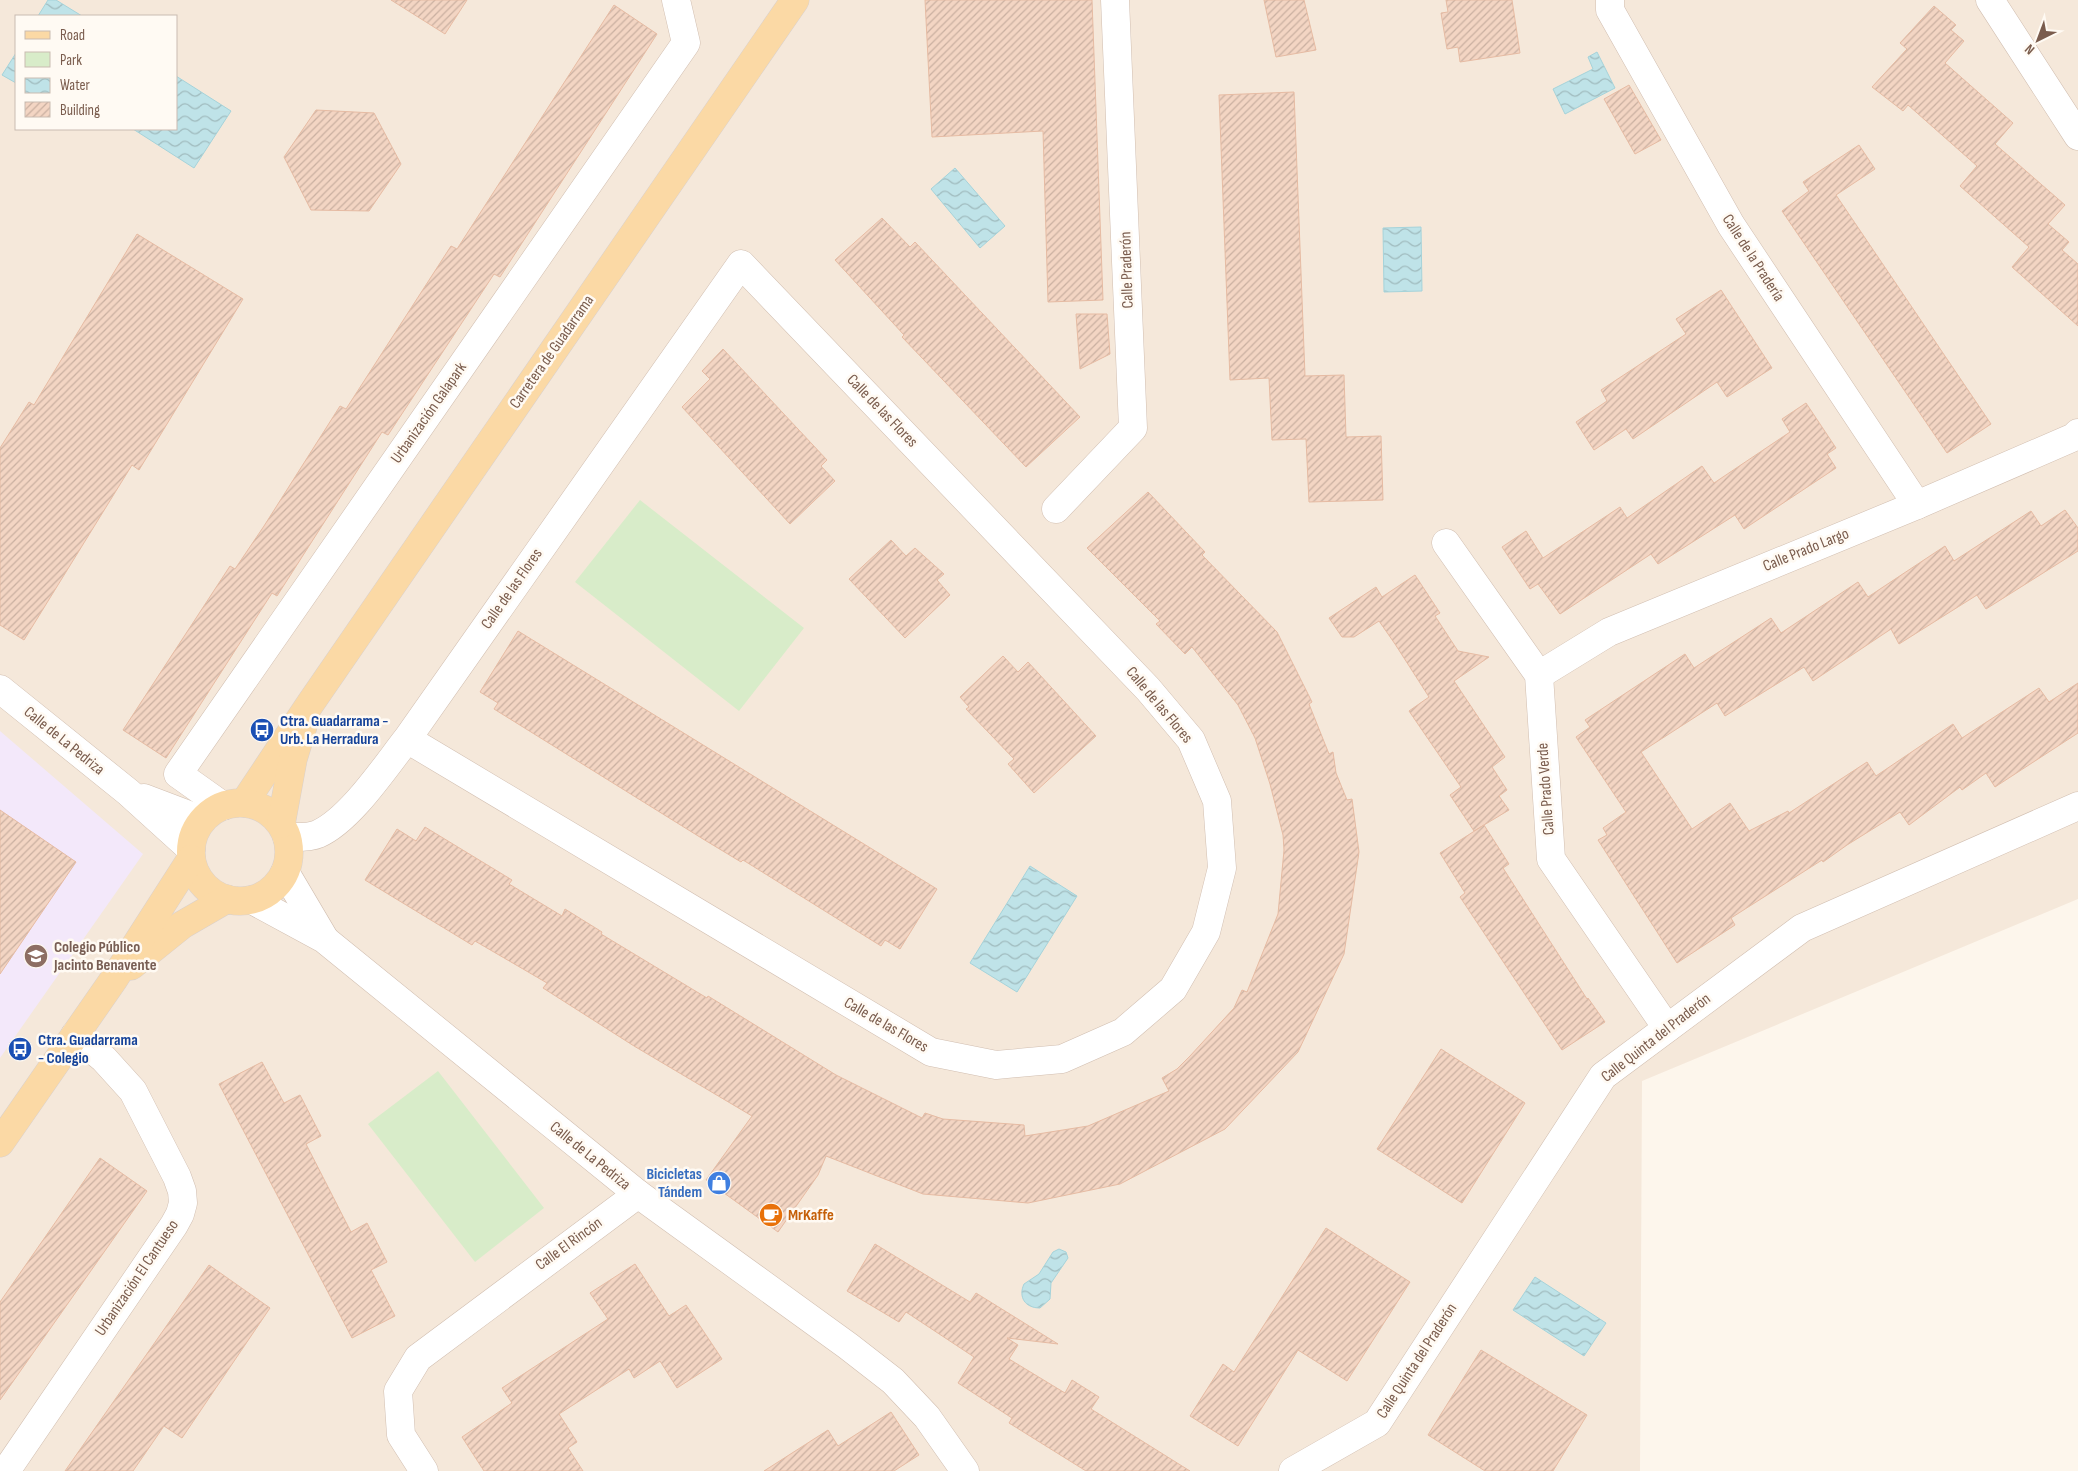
<svg xmlns="http://www.w3.org/2000/svg" width="2078" height="1471" font-family="'Sofia Sans Condensed',sans-serif">
  <style>
    .residential { fill: #f5e8da; fill-rule: evenodd }
    .education { fill: #f3e8fa }
    .green { fill: #d8ecc9 }
    .water { fill: url(#water-waves); stroke: #a5d3da }
    .building { fill: url(#building-hatch); stroke: #e6bba3 }
    .lines { fill: none; stroke-linecap: round; stroke-linejoin: round }
    .minor-casing { stroke: #d1beb0; stroke-width: 29 }
    .major-casing { stroke: #dad1cd; stroke-width: 29 }
    .minor { stroke: #fff; stroke-width: 28 }
    .major { stroke: #fbd9a5; stroke-width: 28 }
    .labels { text-anchor: middle; dominant-baseline: central; stroke-width: 5; stroke-linejoin: round; paint-order: stroke }
    .street-label { font-size: 16px; fill: #7a5c4d; stroke: #fffaf3 }
    .transit-label { font-size: 16px; font-weight: bold; fill: #164399; stroke: #fffaf3; text-anchor: start }
    .education-label { font-size: 16px; font-weight: bold; fill: #785e54; stroke: #fffaf3; text-anchor: start }
    .shop-label { font-size: 16px; font-weight: bold; fill: #366cbe; stroke: #fffaf3; text-anchor: end }
    .food-label { font-size: 16px; font-weight: bold; fill: #c56008; stroke: #fffaf3; text-anchor: start }
  </style>
  <defs>
    <pattern id="water-waves" width="16" height="10" patternUnits="userSpaceOnUse" patternTransform="scale(1.25)"><rect width="16" height="10" fill="#bfe3e8"/><path d="M0 5q4-4 8 0t8 0" fill="none" stroke="#a0bbbe"/></pattern>
    <pattern id="building-hatch" width="6" height="6" patternUnits="userSpaceOnUse" patternTransform="scale(1.25)"><rect width="6" height="6" fill="#f3d5c3"/><path d="M-1 1l2-2M0 6l6-6M5 7l2-2" fill="none" stroke="#cab0a1"/></pattern>
  </defs>
  <rect width="100%" height="100%" fill="#fdf6ec"/>
  <!-- residential -->
  <path class="residential" d="M0,0H2078V899L1642,1081L1640,1471H0ZM16,16H176V129H16Z"/>
  <!-- education -->
  <path class="education" d="M0,731L143,854L0,1058Z"/>
  <!-- green -->
  <g class="green">
    <path d="M640,500L804,628L739,711L575,582Z"/>
    <path d="M438,1071L544,1208L475,1262L368,1124Z"/>
  </g>
  <!-- water -->
  <g class="water">
    <path d="M48,0H56L82,16H38Z"/>
    <path d="M1597,52L1615,88L1565,114L1553,89L1593,69L1588,57Z"/>
    <path d="M16,53V83L2,75Z"/>
    <path d="M176,76L231,111L194,168L133,129H176Z"/>
    <path d="M955,168L1005,226L980,248L931,189Z"/>
    <path d="M1421,227L1422,291L1384,292L1383,228Z"/>
    <path d="M1030,866L1077,896L1017,992L970,963Z"/>
    <path d="M1059,1249L1066,1252L1068,1258L1051,1283L1050,1299L1040,1308C1025,1308 1018,1297 1024,1284L1039,1274L1053,1252Z"/>
    <path d="M1535,1277L1606,1323L1584,1356L1513,1310Z"/>
  </g>
  <!-- building -->
  <g class="building">
    <path d="M391,0H467L445,34Z"/>
    <path d="M925,0H1092L1103,300L1048,302L1043,131L932,137Z"/>
    <path d="M1264,0H1304L1316,50L1276,57Z"/>
    <path d="M1446,0H1512L1520,53L1460,62L1458,47L1447,49L1441,13L1448,12Z"/>
    <path d="M614,5L657,34L500,277L494,274L388,435L382,432L277,596L272,593L166,758L123,730L230,566L235,569L264,526L340,406L346,409L451,246L457,249Z"/>
    <path d="M1934,6L1956,25L1951,30L1964,41L1945,63L2013,123L1995,144L2065,205L2048,224L2069,242L2062,250L2078,264V326L2012,267L2029,247L1960,186L1977,166L1908,105L1903,111L1872,87L1907,49L1900,43Z"/>
    <path d="M1629,85L1661,140L1635,154L1604,99Z"/>
    <path d="M1294,92L1305,376L1344,375L1346,437L1381,436L1383,500L1309,502L1306,439L1272,440L1269,378L1230,380L1219,95Z"/>
    <path d="M316,110L374,113L401,164L369,211L311,210L284,157Z"/>
    <path d="M1859,145L1875,169L1836,195L1991,424L1947,453L1782,211L1809,191L1803,182Z"/>
    <path d="M882,218L910,247L915,242L1080,417L1026,467L902,337L904,335L835,260Z"/>
    <path d="M137,234L243,299L139,470L132,465L24,640L0,625V448L29,402L34,405Z"/>
    <path d="M1721,290L1772,368L1727,397L1717,382L1633,439L1626,429L1594,450L1576,422L1607,401L1601,390L1686,334L1676,319Z"/>
    <path d="M1076,314H1107L1110,354L1080,369Z"/>
    <path d="M723,349L827,460L821,466L835,481L790,524L682,407L710,379L702,371Z"/>
    <path d="M1806,403L1836,448L1827,454L1836,468L1744,529L1735,515L1658,564L1651,554L1560,614L1538,584L1530,589L1502,547L1526,531L1543,558L1620,507L1627,518L1702,466L1714,483L1790,432L1782,419Z"/>
    <path d="M1148,492L1205,552L1202,555L1277,632L1312,702L1309,704L1329,754L1333,752L1336,773L1347,800L1352,799L1359,852L1344,954L1298,1052L1225,1129L1120,1184L1028,1203L923,1194L826,1156L818,1175L778,1232L706,1180L752,1116L634,1046L543,988L547,983L475,941L472,945L365,880L397,829L416,841L425,827L512,880L509,884L562,916L565,909L602,932L601,934L707,998L708,996L836,1075L922,1118L925,1113L943,1119L1024,1125L1025,1136L1088,1126L1169,1091L1162,1078L1177,1069L1190,1056L1234,1008L1242,990L1247,992L1278,914L1284,850L1283,835L1270,784L1255,738L1238,705L1192,647L1185,654L1156,624L1160,621L1087,548Z"/>
    <path d="M2065,510L2078,528V551L1986,609L1977,595L1899,644L1891,629L1813,681L1804,667L1725,716L1717,703L1641,752L1692,829L1730,803L1749,831L1788,811L1789,813L1867,762L1876,776L1953,724L1962,738L2039,688L2049,702L2078,683V733L1995,787L1986,773L1962,790L1960,787L1909,825L1900,812L1847,845L1823,862L1822,860L1731,918L1735,925L1677,963L1598,840L1607,835L1603,828L1626,812L1576,737L1590,727L1585,720L1685,654L1694,668L1771,618L1781,633L1858,582L1868,597L1945,546L1954,561L2031,511L2041,526Z"/>
    <path d="M891,540L906,556L915,548L944,574L937,580L950,595L905,638L849,579Z"/>
    <path d="M1415,575L1440,613L1435,616L1458,651L1489,657L1454,681L1505,757L1492,767L1507,790L1499,796L1509,810L1474,831L1450,795L1461,787L1409,711L1429,697L1395,644L1379,621L1354,637H1342L1329,618L1376,587L1382,597Z"/>
    <path d="M518,631L937,889L900,949L885,940L881,946L743,860L741,862L703,839L494,709L498,703L480,692Z"/>
    <path d="M1003,656L1018,672L1028,662L1096,736L1034,793L1008,764L1014,759L966,709L969,707L960,697Z"/>
    <path d="M0,810L76,862L0,974Z"/>
    <path d="M1484,825L1509,864L1503,868L1587,999L1588,998L1605,1022L1562,1050L1460,897L1465,893L1440,853Z"/>
    <path d="M1441,1049L1525,1103L1462,1203L1377,1149Z"/>
    <path d="M262,1062L284,1103L300,1095L321,1136L306,1144L351,1232L367,1223L387,1262L371,1270L395,1316L352,1338L219,1084Z"/>
    <path d="M100,1158L147,1191L0,1400V1302Z"/>
    <path d="M1326,1228L1410,1282L1347,1381L1298,1350L1238,1446L1190,1416L1223,1364L1234,1372Z"/>
    <path d="M875,1244L970,1302L976,1293L1058,1344L1007,1338L1018,1345L1009,1359L1065,1393L1072,1380L1099,1397L1091,1409L1190,1471H1086L1009,1423L1012,1418L958,1383L974,1357L906,1312L899,1322L847,1291Z"/>
    <path d="M635,1264L669,1316L686,1305L722,1359L677,1388L660,1361L634,1378L629,1369L559,1414L577,1442L568,1448L583,1471H484L462,1437L512,1403L502,1388L608,1319L590,1293Z"/>
    <path d="M209,1265L270,1308L182,1438L164,1426L133,1471H65Z"/>
    <path d="M1481,1350L1587,1415L1553,1471H1485L1428,1435Z"/>
    <path d="M891,1412L919,1455L894,1471H764L828,1430L838,1446Z"/>
  </g>
  <g class="lines">
    <!-- minor casing -->
    <g class="minor-casing">
      <g id="minor">
        <path d="M1610,0V10L1731,225L1917,505"/>
        <path d="M1990,0L2078,136"/>
        <path d="M1056,509L1133,428L1115,0"/>
        <path d="M1446,543L1539,675L1551,859L1667,1028"/>
        <path d="M1539,675L1609,632L1917,505L2074,437L2078,433"/>
        <path d="M0,689L128,792L191,849"/>
        <path d="M144,798L202,820"/>
        <path d="M223,806L178,774L686,43L676,0"/>
        <path d="M287,837C296,837 309,838 318,834C350,820 385,767 407,739L741,264L1148,689L1191,740L1217,801L1222,868L1206,932L1173,989L1123,1032L1062,1059L996,1065L931,1052L407,739"/>
        <path d="M285,872L324,938"/>
        <path d="M252,900L324,939L638,1194L848,1346L893,1381L927,1417L965,1471"/>
        <path d="M6,1471L174,1225L180,1214L183,1203L182,1191L177,1177L133,1091L104,1059L75,1035"/>
        <path d="M424,1471L401,1435L398,1391L418,1358L638,1194"/>
        <path d="M1293,1471L1377,1423L1603,1076L1802,928L2078,806"/>
      </g>
    </g>
    <!-- major casing -->
    <g class="major-casing">
      <g id="major">
        <path d="M244,803L310,704L795,0"/>
        <circle cx="240" cy="852" r="49"/>
        <path d="M281,824L293,759L303,726"/>
        <path d="M131,966L182,925L227,899"/>
        <path d="M0,1143L114,979L191,859"/>
      </g>
    </g>
    <!-- minor -->
    <use href="#minor" class="minor"/>
    <!-- major -->
    <use href="#major" class="major"/>
  </g>
  <!-- icons -->
  <defs>
    <g id="bus-disc" transform="scale(1.25)"><circle r="9.5" fill="#1a4fb4" stroke="#fffaf3"/><path d="M-5-6H5V4H4V6H2V4H-2V6H-4V4H-5ZM-3.5-4V0h7V-4ZM-3.5 1.2v1.5H-2V1.2ZM2 1.2v1.5H3.5V1.2Z" fill="#fff"/></g>
    <g id="school-disc" transform="scale(1.25)"><circle r="9.5" fill="#8d6e63" stroke="#fffaf3"/><path d="M0-5L7-2L0 1L-7-2ZM-4 1L0 2.5L4 1V4Q0 6-4 4Z" fill="#fff"/></g>
    <g id="shop-disc" transform="scale(1.25)"><circle r="9.5" fill="#3f7fe0" stroke="#fffaf3"/><path d="M-5-2.5h2.3a2.7 3.5 0 0 1 5.4 0H5L5.5 6h-11ZM-1.5-2.5h3a1.5 2.3 0 0 0-3 0Z" fill="#fff"/></g>
    <g id="cafe-disc" transform="scale(1.25)"><circle r="9.5" fill="#e8710a" stroke="#fffaf3"/><path d="M-5.5-4.5H6V0H3Q3 3.5 0 3.5H-2.5Q-5.5 3.5-5.5 0ZM3-3.2v2h1.7v-2ZM-6 4.5H4V6H-6Z" fill="#fff"/></g>
  </defs>
  <g fill-rule="evenodd">
    <use href="#bus-disc" x="262" y="730"/>
    <use href="#school-disc" x="36" y="956"/>
    <use href="#bus-disc" x="20" y="1049"/>
    <use href="#shop-disc" x="719" y="1183"/>
    <use href="#cafe-disc" x="771" y="1215"/>
  </g>
  <g class="labels">
    <!-- street labels -->
    <g class="street-label">
      <text transform="translate(1753 258) rotate(57)">Calle de la Pradería</text>
      <text transform="translate(1127 270) rotate(-92)">Calle Praderón</text>
      <text transform="translate(552 352) rotate(-55)">Carretera de Guadarrama</text>
      <text transform="translate(882 411) rotate(46)">Calle de las Flores</text>
      <text transform="translate(429 413) rotate(-55)">Urbanización Galapark</text>
      <text transform="translate(1806 550) rotate(-22)">Calle Prado Largo</text>
      <text transform="translate(512 589) rotate(-55)">Calle de las Flores</text>
      <text transform="translate(1159 705) rotate(50)">Calle de las Flores</text>
      <text transform="translate(64 741) rotate(39)">Calle de La Pedriza</text>
      <text transform="translate(1546 789) rotate(-94)">Calle Prado Verde</text>
      <text transform="translate(886 1025) rotate(30)">Calle de las Flores</text>
      <text transform="translate(1656 1038) rotate(-38)">Calle Quinta del Praderón</text>
      <text transform="translate(590 1156) rotate(39)">Calle de La Pedriza</text>
      <text transform="translate(569 1244) rotate(-36)">Calle El Rincón</text>
      <text transform="translate(137 1278) rotate(-56)">Urbanización El Cantueso</text>
      <text transform="translate(1417 1361) rotate(-57)">Calle Quinta del Praderón</text>
    </g>
    <!-- transit labels -->
    <g class="transit-label">
      <text x="280" y="721">Ctra. Guadarrama -<tspan x="280" dy="18">Urb. La Herradura</tspan></text>
      <text x="38" y="1040">Ctra. Guadarrama<tspan x="38" dy="18">- Colegio</tspan></text>
    </g>
    <!-- education labels -->
    <g class="education-label">
      <text x="54" y="947">Colegio Público<tspan x="54" dy="18">Jacinto Benavente</tspan></text>
    </g>
    <!-- shop labels -->
    <g class="shop-label">
      <text x="702" y="1174">Bicicletas<tspan x="702" dy="18">Tándem</tspan></text>
    </g>
    <!-- food labels -->
    <g class="food-label">
      <text x="788" y="1215">MrKaffe</text>
    </g>
  </g>
  <!-- legend -->
  <rect x="15" y="15" width="162" height="115" fill="#fffaf3" stroke="#cabbb1"/>
  <rect x="25" y="31" width="25" height="8" fill="#fbd9a5" stroke="#cabbb1"/>
  <text x="60" y="40" font-size="15" fill="#7a5c4d">Road</text>
  <rect x="25" y="52" width="25" height="15" fill="#d8ecc9" stroke="#cabbb1"/>
  <text x="60" y="65" font-size="15" fill="#7a5c4d">Park</text>
  <rect x="25" y="78" width="25" height="15" fill="url(#water-waves)" stroke="#cabbb1"/>
  <text x="60" y="90" font-size="15" fill="#7a5c4d">Water</text>
  <rect x="25" y="102" width="25" height="15" fill="url(#building-hatch)" stroke="#cabbb1"/>
  <text x="60" y="115" font-size="15" fill="#7a5c4d">Building</text>
  <!-- north arrow -->
  <g transform="translate(2038 40) rotate(222)" stroke="#fffaf3" stroke-width="4" paint-order="stroke">
  <path d="M0-4L9 19L0 12L-9 19Z" fill="#7a5c4d"/>
  <text y="-8" font-size="14" font-weight="bold" text-anchor="middle" fill="#7a5c4d">N</text>
  </g>
</svg>
